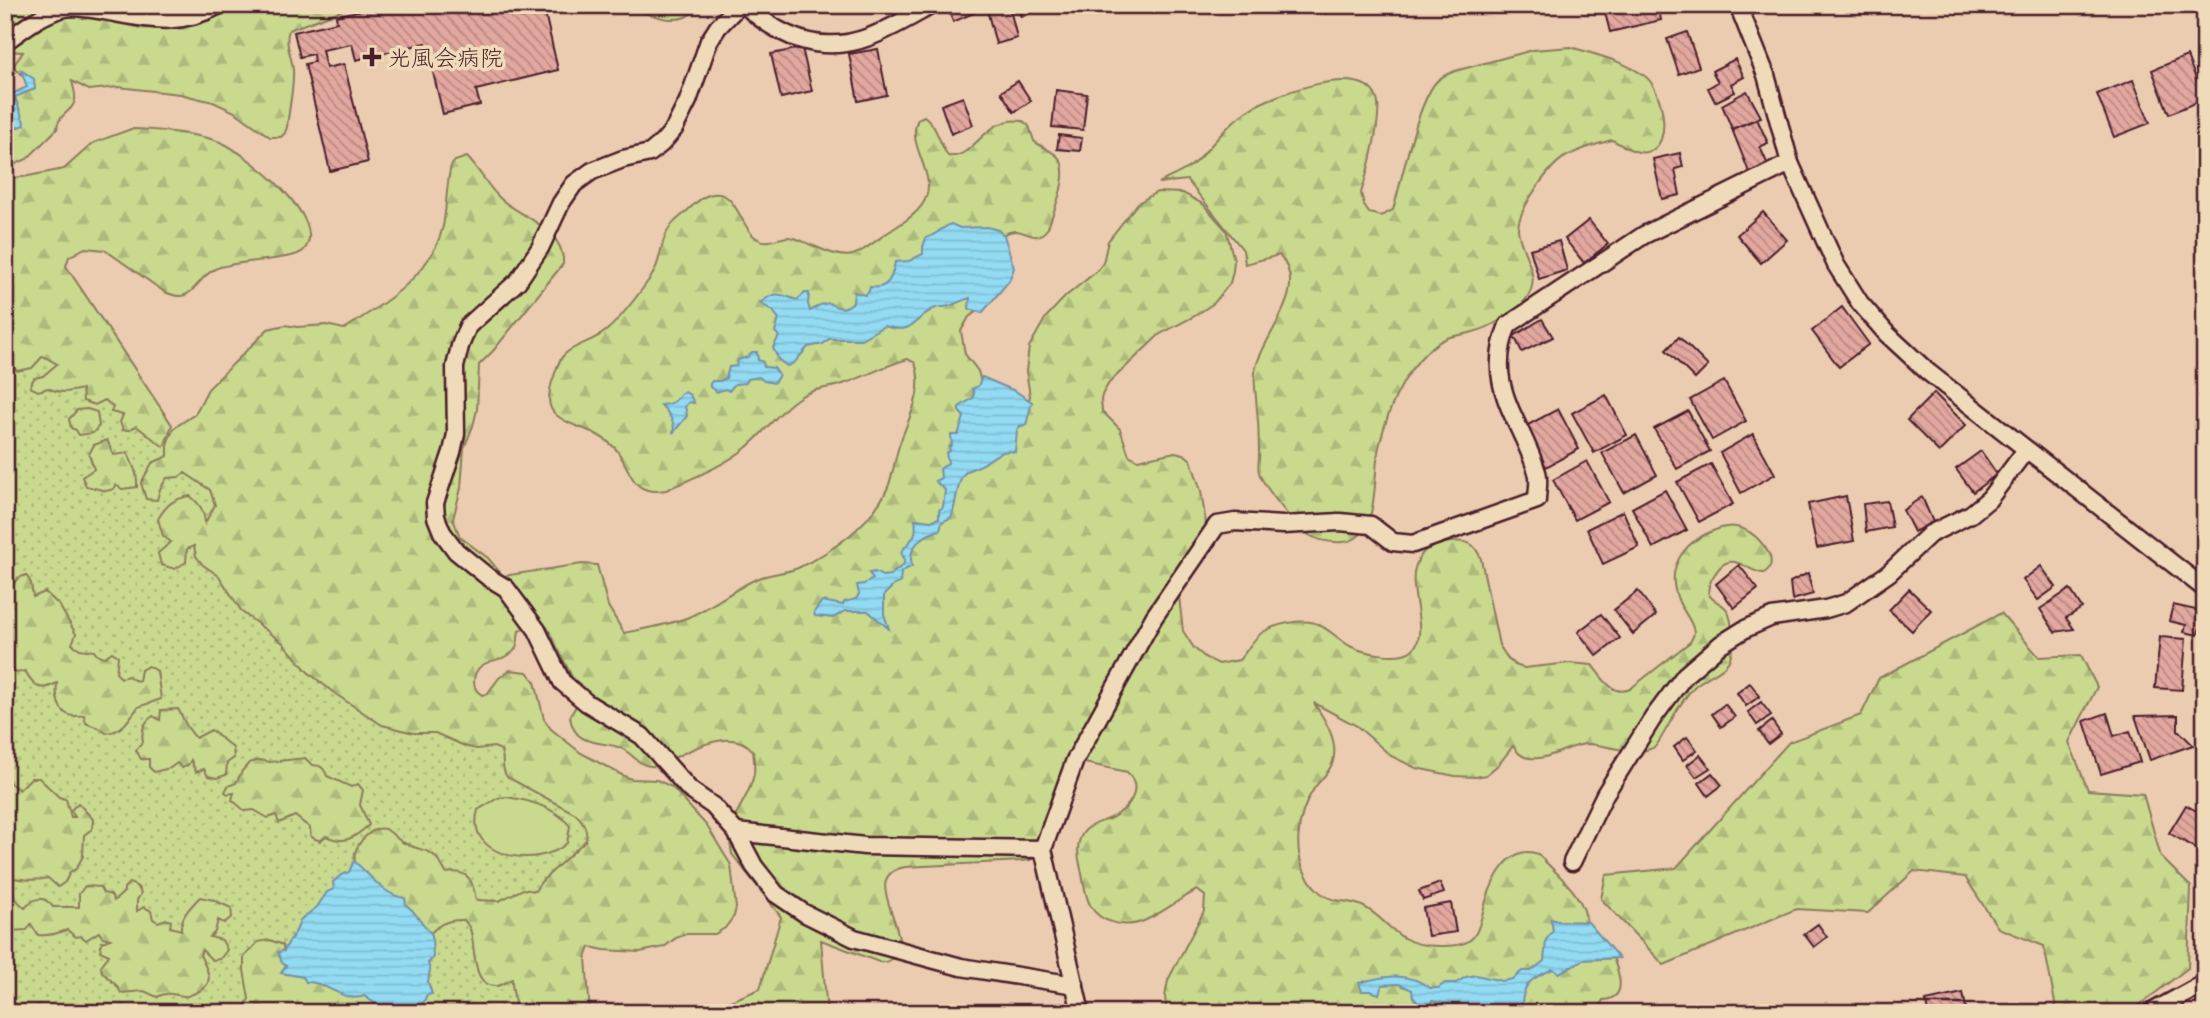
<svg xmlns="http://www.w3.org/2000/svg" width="2210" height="1018" font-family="Mali,'Klee One',sans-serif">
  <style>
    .grass { fill: url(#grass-dots); stroke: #8a7c5c; stroke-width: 2 }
    .forest { fill: url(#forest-firs); stroke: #8a7c5c; stroke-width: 2 }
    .pitch { fill: #c9d98e; stroke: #8a7c5c; stroke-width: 2 }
    .water { fill: url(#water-rules); stroke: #7590a3; stroke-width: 2 }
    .building { fill: url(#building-back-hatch); stroke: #4a1f2b; stroke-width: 2 }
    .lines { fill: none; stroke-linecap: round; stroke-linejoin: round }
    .minor-casing { stroke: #4a1f2b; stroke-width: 21 }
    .minor { stroke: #efdbb9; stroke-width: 16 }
    .poi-dot { fill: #4a1f2b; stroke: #efdbb9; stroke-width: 2.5 }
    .labels { text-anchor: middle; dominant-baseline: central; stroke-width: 7; stroke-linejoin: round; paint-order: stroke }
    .poi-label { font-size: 23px; fill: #4a1f2b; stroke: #efdbb9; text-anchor: start }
  </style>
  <defs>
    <pattern id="grass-dots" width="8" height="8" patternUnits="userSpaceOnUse" patternTransform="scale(1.75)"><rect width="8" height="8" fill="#c9d98e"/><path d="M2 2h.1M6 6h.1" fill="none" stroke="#aeba7b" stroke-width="1.8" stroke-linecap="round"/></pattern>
    <pattern id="forest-firs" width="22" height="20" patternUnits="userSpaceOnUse" patternTransform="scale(1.75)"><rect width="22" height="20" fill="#c9d98e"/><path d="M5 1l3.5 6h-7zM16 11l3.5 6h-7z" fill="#aeba7b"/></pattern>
    <pattern id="water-rules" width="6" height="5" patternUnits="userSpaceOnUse" patternTransform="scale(1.75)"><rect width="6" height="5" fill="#92dbf3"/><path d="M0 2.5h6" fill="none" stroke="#7fbcd0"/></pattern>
    <pattern id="building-back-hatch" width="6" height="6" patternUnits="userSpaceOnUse" patternTransform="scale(1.75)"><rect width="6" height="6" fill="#e2a89f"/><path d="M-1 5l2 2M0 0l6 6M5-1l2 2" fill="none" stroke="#b98882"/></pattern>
  </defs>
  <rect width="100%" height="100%" fill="#ebccb1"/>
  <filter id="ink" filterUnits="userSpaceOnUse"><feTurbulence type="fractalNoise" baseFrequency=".0143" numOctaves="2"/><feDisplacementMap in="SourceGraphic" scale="14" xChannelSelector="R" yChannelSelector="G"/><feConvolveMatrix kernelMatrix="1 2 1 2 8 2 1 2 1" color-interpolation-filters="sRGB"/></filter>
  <g filter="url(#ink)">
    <!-- grass -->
    <path class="grass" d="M5,252L136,410L244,482L629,831L552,1013H5Z"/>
    <!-- forest -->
    <g class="forest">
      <path d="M356,5L289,30C284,43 292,56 293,70C294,88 289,108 287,127L285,133L281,137H270L235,112L213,102L180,94L118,87L89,90L72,81C73,86 76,94 75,99C74,112 57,114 57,129L27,159L5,169V140L9,137V98L31,85V82L16,70L14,65L23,52L5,51V6Z"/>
      <path d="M622,5H691L692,12C678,29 641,11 622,5Z"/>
      <path d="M1571,47C1596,55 1625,61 1646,77C1662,90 1675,146 1647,152C1636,155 1621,144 1612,140C1597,144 1581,149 1567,156C1550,164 1518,210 1518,229C1520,254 1544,275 1526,299C1517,312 1488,329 1473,332C1465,335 1455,335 1447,338C1428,346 1413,366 1403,383C1392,402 1384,425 1379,447C1372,474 1382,539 1343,542C1331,543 1317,540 1307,534C1297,528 1260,482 1259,472C1257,466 1260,458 1259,451C1259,433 1258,416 1256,398C1255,387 1253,377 1256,367C1265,332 1311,289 1279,255L1245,264L1243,250L1187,180L1159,183C1170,177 1183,172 1192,165C1212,147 1227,123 1250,109C1273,95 1364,60 1377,99C1383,115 1367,175 1361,193L1364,205L1369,213L1381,216L1393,210C1402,179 1417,104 1436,82C1441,76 1448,74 1455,71L1533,50Z"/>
      <path d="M924,116C937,125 939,143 948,156C975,160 984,115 1023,121L1029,126L1034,141C1041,147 1051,150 1058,157C1072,172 1054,209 1048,228C1036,244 1029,232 1016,231C1009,231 1004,234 998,237L891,288L785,348L970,292L981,308L969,317L961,331L965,354L978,371L983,389L1024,416L1030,396L1026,371L1029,347L1046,317L1066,296L1097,271L1103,263L1108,241L1138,203L1157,192L1183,193L1203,204L1226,230L1234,260L1233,271L1230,283L1214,303L1193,317L1160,334L1109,383L1103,393L1101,399L1102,411L1120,429L1129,455L1138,460L1175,452L1184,454L1191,460L1201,491L1207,530L1179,597L1183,631L1194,648L1206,658L1219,664L1239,660C1247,652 1253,638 1263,632C1276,624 1300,619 1315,623C1327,627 1339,640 1350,646C1363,653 1400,660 1412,650C1430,634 1408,591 1415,568C1417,561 1421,554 1426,550C1437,543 1462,538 1472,545C1477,549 1479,554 1481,559L1499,645L1509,660L1515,665L1524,668L1570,663L1592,665C1602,677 1612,697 1630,689L1690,642C1692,638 1694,636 1694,632C1693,622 1683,611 1679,602C1663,565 1686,539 1721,528C1734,524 1746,528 1756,537C1766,547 1779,563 1764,573C1752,573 1741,560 1729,562C1719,563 1704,587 1710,596C1714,602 1723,603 1727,610C1733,621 1734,645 1730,658C1727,670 1704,677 1694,687C1677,705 1669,727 1656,746C1638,759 1608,744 1587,744C1568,745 1549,761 1529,758C1521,757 1517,752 1513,746L1499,764L1486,775L1475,777L1455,776L1416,768L1391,756L1357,726L1314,703C1324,718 1339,741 1333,761C1331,771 1321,779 1315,787C1296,816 1290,859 1314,886C1329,905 1343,898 1362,906C1377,912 1389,929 1404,938C1414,944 1428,946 1440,946C1449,946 1462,946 1470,940C1480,933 1482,912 1486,901C1493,879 1510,843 1538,854C1558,876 1586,895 1587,926L1530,975L1447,1003L1457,1013H1167L1165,997L1168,980L1204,911L1205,896L1197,890C1179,899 1164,912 1146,920C1127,929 1100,924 1090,905C1085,895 1084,884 1082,874C1080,864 1076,852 1079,842C1080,836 1085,829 1091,826C1097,822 1105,821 1111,818C1129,809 1144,789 1127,772L1080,762L1040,856L1030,860L1022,861L905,867C856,876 916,933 894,957C889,962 885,963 879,962L821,940L827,1013H701L760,989L781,917L732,854C723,816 748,806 754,774C755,767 754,759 753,751C731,723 682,755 657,766C640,768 636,757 623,749C604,739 575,750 570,717L577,704L579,691L547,627L537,622L519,631C518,636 518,643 516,648C506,665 475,655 474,681C474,688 476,691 482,695L487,694L499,678L510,670L527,672L535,682L544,719L551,729L581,753L620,774L631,779L657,780L672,787L707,826L731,865L736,908L734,916L725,928L715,934H686L676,938L664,947L640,952L604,950L590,947L586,958L590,1013H513C518,1001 511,991 512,979C507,981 502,985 497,986C470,988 476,943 470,929C469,926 466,923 464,920C446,919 437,925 425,939L355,870C355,864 354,858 355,853C358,842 374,823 387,830C394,834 397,840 404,843C429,855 431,845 446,873C469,869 473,881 476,900L499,901L523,889L535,891L541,882L586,840C588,830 583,821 576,814L507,777C500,767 505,760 501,750L494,747L477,749L467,747L435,733H414L382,725L334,693L308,672L283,643L242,612L219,576L203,565L196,556L194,546L187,549L186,562L175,569L161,565L158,553L171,542L163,536L158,519C166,505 173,499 190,496C200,504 204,510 205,523L215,505L210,490L185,473L179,477L167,478L160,489L157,500L146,499L141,483L152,463L168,456V441L174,428L195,414L208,389L268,329L285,325L297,327L326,325L344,329C384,304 432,275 443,226C447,206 446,185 451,166L455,161L467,157C480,170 488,188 502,200C523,218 565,229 563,264L493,351L479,365L477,410L473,426L464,448L461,488L453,519L460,537L488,558L503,576L582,564L597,565L608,606L624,633C646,628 671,625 691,616C713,606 732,591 752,581C766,573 783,574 798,568C833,551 872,524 888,487C894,472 895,455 901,440C910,415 925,390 915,363L908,359C885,365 865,377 843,384C827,389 812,388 797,399C778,412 765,432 747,447C724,466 693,478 666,490C629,497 632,468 615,448C604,437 593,432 579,427C549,416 543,406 554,376C557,368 559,358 566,353C578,343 595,341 607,330C620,319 641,291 651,277C662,262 659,242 670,227C674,221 683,215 689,209C694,205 699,199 706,196C737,183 739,229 758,239C767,245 779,237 789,237C797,238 806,243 814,246C850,263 854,257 884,235C897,226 913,218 922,205C942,176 904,147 918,119Z"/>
      <path d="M131,129C153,129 200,134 220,142C245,152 333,221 303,251C292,261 234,260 215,269C193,280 194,307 163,291L105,250L85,248L69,257L66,266L172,425L164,447L136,426L130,430H123L120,422L123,415L111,412L113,407L105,400L95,405L83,401L82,389C69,392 60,394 48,388L38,391L30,387L34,378L43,376L57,364L43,356L32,368L17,371L11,363L10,343L14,339L5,332V178L23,177L64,169L93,143Z"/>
      <path d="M87,409L97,412L99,426L93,433L79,435L76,430L71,428L69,419L77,410Z"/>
      <path d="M107,440L114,455L128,453C133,467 138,472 137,487L122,489L116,485L114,489L106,491L86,486L82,477L94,469L89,454L94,445Z"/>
      <path d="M5,575L7,585L11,587L18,578L26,575L31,583L33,597L45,592L59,605L76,634L72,644L80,649L94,651L97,655L105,657L112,652L118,656L116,673L121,678L128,676L134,680L139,681L141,670L148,666L157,671L161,699L138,707C128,720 124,731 106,733C100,727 94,727 86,723L84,715C60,721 55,701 57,683C38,693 35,686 25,671L17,673L11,668L10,660L5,658Z"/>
      <path d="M2001,613L2039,657L2081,655L2097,687L2069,742L2088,790L2143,794L2161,857L2191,887L2188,968L2129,1013H2057L2044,946L1998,928L1965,877L1914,871L1868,913L1796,909L1664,965L1601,899L1606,875L1676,868L1789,742L1861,715L1879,678Z"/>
      <path d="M178,709C185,721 185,727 196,738L211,730L233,748L234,758L227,763L226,775L217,778L208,776L204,769L196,772L191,760L188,765L182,768L177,763L170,768L154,772L149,767V759H141L136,750L143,742C141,731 143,722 153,716L160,720L161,710Z"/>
      <path d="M305,758L312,765C321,765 324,768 327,776L351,787L358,784L363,790L360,805L369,825C354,838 345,845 326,836L320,841L311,837L310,828L295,816L279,823L276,815L268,818L254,810L245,811L232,800L234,793L228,794L225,792L228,786L236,783L242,771L249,763L260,760L270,762Z"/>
      <path d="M31,778H39L59,797L66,799L71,817H75L71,810L78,803L93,819L92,829L84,835L83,856L76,869L70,872L65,882L58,887L48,878C37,881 15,880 5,875V779L19,790Z"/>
      <path d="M129,883C135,885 140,887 141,894L137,900V911L144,907L151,911L153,919L158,922L166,919L171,921L170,927L181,930C180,917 191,906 200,897L214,900L231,908L232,917L224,923L218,920L215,932L210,937L222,940L227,950L220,959L212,960L202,950L200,955C208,971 217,985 195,993C190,995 189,997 184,996C173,995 168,991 157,997L144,991L121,993L117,986L102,972L101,966L109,955L100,951L102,942L110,939L102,937L99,932L86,940L81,936L76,937L67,930C59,933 47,936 38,935L31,924L27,930L8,931L5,928V884L10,886L14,898L25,908C34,898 43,894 53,907H79V894L85,886L100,887L103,893L111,895L114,901L124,892V888Z"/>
      <path d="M270,940L283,945L284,958L408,1013H241L249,999L244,970V957L258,942Z"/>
      <path d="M1611,953C1618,969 1630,999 1603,1000L1601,1004L1603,1013H1497L1516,990L1551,960Z"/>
    </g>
    <!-- pitch -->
    <path class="pitch" d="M506,797C529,800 555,807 570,826L567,843C539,869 464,859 478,810L498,798Z"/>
    <!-- water -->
    <g class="water">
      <path d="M21,70L34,79L35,89L15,97L25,125L7,130L5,133V97L27,87Z"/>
      <path d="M951,224L960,228L987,227L998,230L1004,235L1014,268L1009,281L982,313L969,309L970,298C962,300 956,304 949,306C943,308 939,306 933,309C911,321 914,335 884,326L861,339H829L823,344L808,347L794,363L787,366L779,360L773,348L779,336L775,332L779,319L773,311L760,303C776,290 780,294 797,300L805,293H809L808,304L810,311L820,305L829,303C839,309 845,310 853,302L854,292L865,295L869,291L870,287C888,290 892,278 895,262L909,261L923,254V247L926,238C936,235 941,228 951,224Z"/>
      <path d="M752,352H757L758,360L763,362L764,367L774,368L779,375L774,383L764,381L759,377L748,379L746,383L735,384L729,391L725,389L717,392L710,387V384L712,381H720L726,378L729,367L736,366L738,360L748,357Z"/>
      <path d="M982,377L1015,391L1032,402L1026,425L1020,426L1017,431L1015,452C1002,449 995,456 986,462C979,468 969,467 963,475C956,485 955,513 951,517C949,519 945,520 942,522L940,530C923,535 907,546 912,566L901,572L900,583L894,585L884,595V614L889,629L868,611H845L833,618L815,616L814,612L822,601L843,605L844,602L856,599L859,594L857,585L864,584L873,579L869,573L875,572L882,576L890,575L903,565L905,560L901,552C911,539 918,538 915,519L931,521L939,518V510L943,507L945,490L935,481L941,478L940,469L948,463L946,453L950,451L949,447L952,445L951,435H958L964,417L959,411V407L973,398L974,393L972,389L978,386Z"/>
      <path d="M685,392L690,395L694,403L689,402L685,406L687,416L673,433C676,423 668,412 661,405C672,404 675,402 681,394Z"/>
      <path d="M354,861C370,874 382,895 405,898L406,905L412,910L432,935L433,958L428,963L430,970L428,982L432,994L427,995C418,1013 419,1013 397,1013L395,1009H383L364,996C345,1004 324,980 306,982L303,977L281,973L286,966L282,963L278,952L284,951C289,938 298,933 300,920L317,907L327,892L334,889L333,882L341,875L349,872Z"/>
      <path d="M1551,919C1563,924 1575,920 1588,922L1619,958L1583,960L1559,973L1553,969C1534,978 1523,981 1522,1004L1505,1013H1453L1444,1010L1440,1002L1432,1001L1428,1007L1415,1010L1418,1003L1413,997L1412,990L1399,984L1382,985L1379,994L1370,991H1362L1359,983C1385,975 1408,972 1430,988H1438L1445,983H1456L1466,977L1476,975L1502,981L1513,979L1522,971H1531L1544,961L1546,940L1553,931Z"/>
    </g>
    <!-- building -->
    <g class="building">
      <path d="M383,5H518L521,18L545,13L558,70L476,90L480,105L443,114L426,43L356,60L352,44L322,50L326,68L344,64L368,162L330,171L305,64L314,62L313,54L300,57L294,32L337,22L336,16Z"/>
      <path d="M947,5H992L953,22Z"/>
      <path d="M1009,5L1017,38L996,44L987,10Z"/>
      <path d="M1016,5H1047V6L1021,17Z"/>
      <path d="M1603,5H1658L1661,20L1610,32Z"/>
      <path d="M1687,32L1699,67L1679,74L1667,39Z"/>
      <path d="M802,48L812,91L781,98L771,54Z"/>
      <path d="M878,49L887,95L858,101L849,54Z"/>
      <path d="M2187,56L2204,99L2169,114L2152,70Z"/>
      <path d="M1735,59L1744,77L1731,84L1735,92L1715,102L1708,88L1718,82L1712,71Z"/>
      <path d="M2133,80L2150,123L2114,137L2097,94Z"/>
      <path d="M1018,81L1031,101L1014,112L1001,92Z"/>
      <path d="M1056,90L1087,94L1083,130L1052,127Z"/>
      <path d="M1747,91L1761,117L1732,129L1722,105Z"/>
      <path d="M963,97L973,125L951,134L941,105Z"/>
      <path d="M1757,119L1768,143L1760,147L1768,165L1749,172L1732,129Z"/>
      <path d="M1059,135L1082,138L1080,151L1057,149Z"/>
      <path d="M1680,153L1683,167L1675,169L1680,195L1662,199L1653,159Z"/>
      <path d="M1763,212L1787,240L1761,263L1737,235Z"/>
      <path d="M1589,220L1608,244L1584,263L1565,239Z"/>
      <path d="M1559,241L1567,270L1539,279L1530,249Z"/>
      <path d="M1842,307L1869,344L1839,367L1812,331Z"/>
      <path d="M1542,319L1553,337L1522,352L1514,336Z"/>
      <path d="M1679,337L1708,366L1695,379L1666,350Z"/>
      <path d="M1724,381L1746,421L1712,440L1690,400Z"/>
      <path d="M1934,393L1966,425L1939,452L1907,420Z"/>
      <path d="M1606,395L1627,435L1594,453L1572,413Z"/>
      <path d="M1558,409L1579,449L1546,467L1524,427Z"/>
      <path d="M1688,411L1710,451L1677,469L1654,429Z"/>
      <path d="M1753,434L1775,474L1741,493L1720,453Z"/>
      <path d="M1636,435L1657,475L1624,493L1602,453Z"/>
      <path d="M1981,451L1997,474L1973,492L1956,469Z"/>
      <path d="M1587,461L1609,502L1575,520L1553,480Z"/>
      <path d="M1711,464L1733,504L1699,522L1677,482Z"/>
      <path d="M1665,490L1687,530L1653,548L1632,508Z"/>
      <path d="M1846,496L1854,541L1817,548L1808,504Z"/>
      <path d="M1922,497L1933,522L1914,532L1903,510Z"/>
      <path d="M1887,501L1892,527L1866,532L1863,504Z"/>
      <path d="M1623,511L1639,547L1603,564L1587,529Z"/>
      <path d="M1739,565L1758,589L1734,608L1716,584Z"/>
      <path d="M2041,566L2056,587L2038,600L2023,580Z"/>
      <path d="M1808,573L1813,594L1792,600L1790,582Z"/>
      <path d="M1909,589L1931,610L1912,631L1889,610Z"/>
      <path d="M2070,589L2082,608L2066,618L2074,629L2055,632L2040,609Z"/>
      <path d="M1638,591L1656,615L1633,634L1614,610Z"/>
      <path d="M2173,605L2205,612V628L2200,627L2198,635L2184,632L2186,625L2169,621Z"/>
      <path d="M1601,614L1620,638L1597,656L1578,632Z"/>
      <path d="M2160,637L2186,639L2182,690L2155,688Z"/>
      <path d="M1750,683L1760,696L1746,706L1737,693Z"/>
      <path d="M1761,702L1771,715L1757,725L1748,712Z"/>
      <path d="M1725,704L1735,717L1721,727L1712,714Z"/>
      <path d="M2107,713L2114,736L2130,731L2140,762L2101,774L2084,721Z"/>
      <path d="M2178,715V730L2193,745L2150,760L2135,716Z"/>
      <path d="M1772,721L1781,734L1768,744L1759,731Z"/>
      <path d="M1687,737L1697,750L1683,760L1674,747Z"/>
      <path d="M1700,755L1710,768L1696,777L1687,765Z"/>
      <path d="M1712,773L1722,785L1708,796L1699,783Z"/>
      <path d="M2186,805L2205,816V854L2169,833Z"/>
      <path d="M1440,883L1444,893L1423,900L1419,891Z"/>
      <path d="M1451,903L1456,932L1428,936L1423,908Z"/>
      <path d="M1818,924L1827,937L1814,947L1804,934Z"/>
      <path d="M1963,993L1967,1013H1928L1926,1001Z"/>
    </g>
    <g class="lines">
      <!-- minor casing -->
      <g class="minor-casing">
        <g id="minor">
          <path d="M739,5L718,27L709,41L688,101L674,129L662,143L650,153L623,159L592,171L574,184L561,203L540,248L518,281L468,326L460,346L455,367L456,434L452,452L435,503L436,517L442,532L456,551L488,577L506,588L537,630L562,682L587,703L642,736L690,790L713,806L736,832L754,866L776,894L804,913L854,938L961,967L1075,985"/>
          <path d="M745,5C780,38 822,55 869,37C891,29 912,16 932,5"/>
          <path d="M1738,5L1766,75L1790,163L1836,265L1860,303L1887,334L1928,372L2205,589"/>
          <path d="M5,42C23,29 40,15 61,9C75,5 90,9 104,11C150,19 176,28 220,5"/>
          <path d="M736,832L865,846L1043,849"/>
          <path d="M1572,862L1605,794L1653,718L1685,675L1721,644L1745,629L1772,617L1826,609L1846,603L1889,573L1930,534L1971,514L1989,499L2026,450"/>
          <path d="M1081,1013L1043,849L1075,760L1154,617L1217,525L1235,522L1283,525L1340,522L1371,525L1393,542L1413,544L1537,500C1537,491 1540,480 1537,472C1521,419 1483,386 1508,325L1644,235L1790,163"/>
          <path d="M2150,1013L2205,983"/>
        </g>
      </g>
      <!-- minor -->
      <use href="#minor" class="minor"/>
    </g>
  </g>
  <!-- markers -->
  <path class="poi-dot" d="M368.5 46.5h7v7h7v7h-7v7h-7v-7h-7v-7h7z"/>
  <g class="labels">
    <!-- poi labels -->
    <g class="poi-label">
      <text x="388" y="57">光風会病院</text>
    </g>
  </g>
  <!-- margin -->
  <rect width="2210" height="1018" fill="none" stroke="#efdbb9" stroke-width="28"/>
  <rect x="14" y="14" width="2182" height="990" fill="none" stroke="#4a1f2b" stroke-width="2.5" filter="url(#ink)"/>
</svg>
